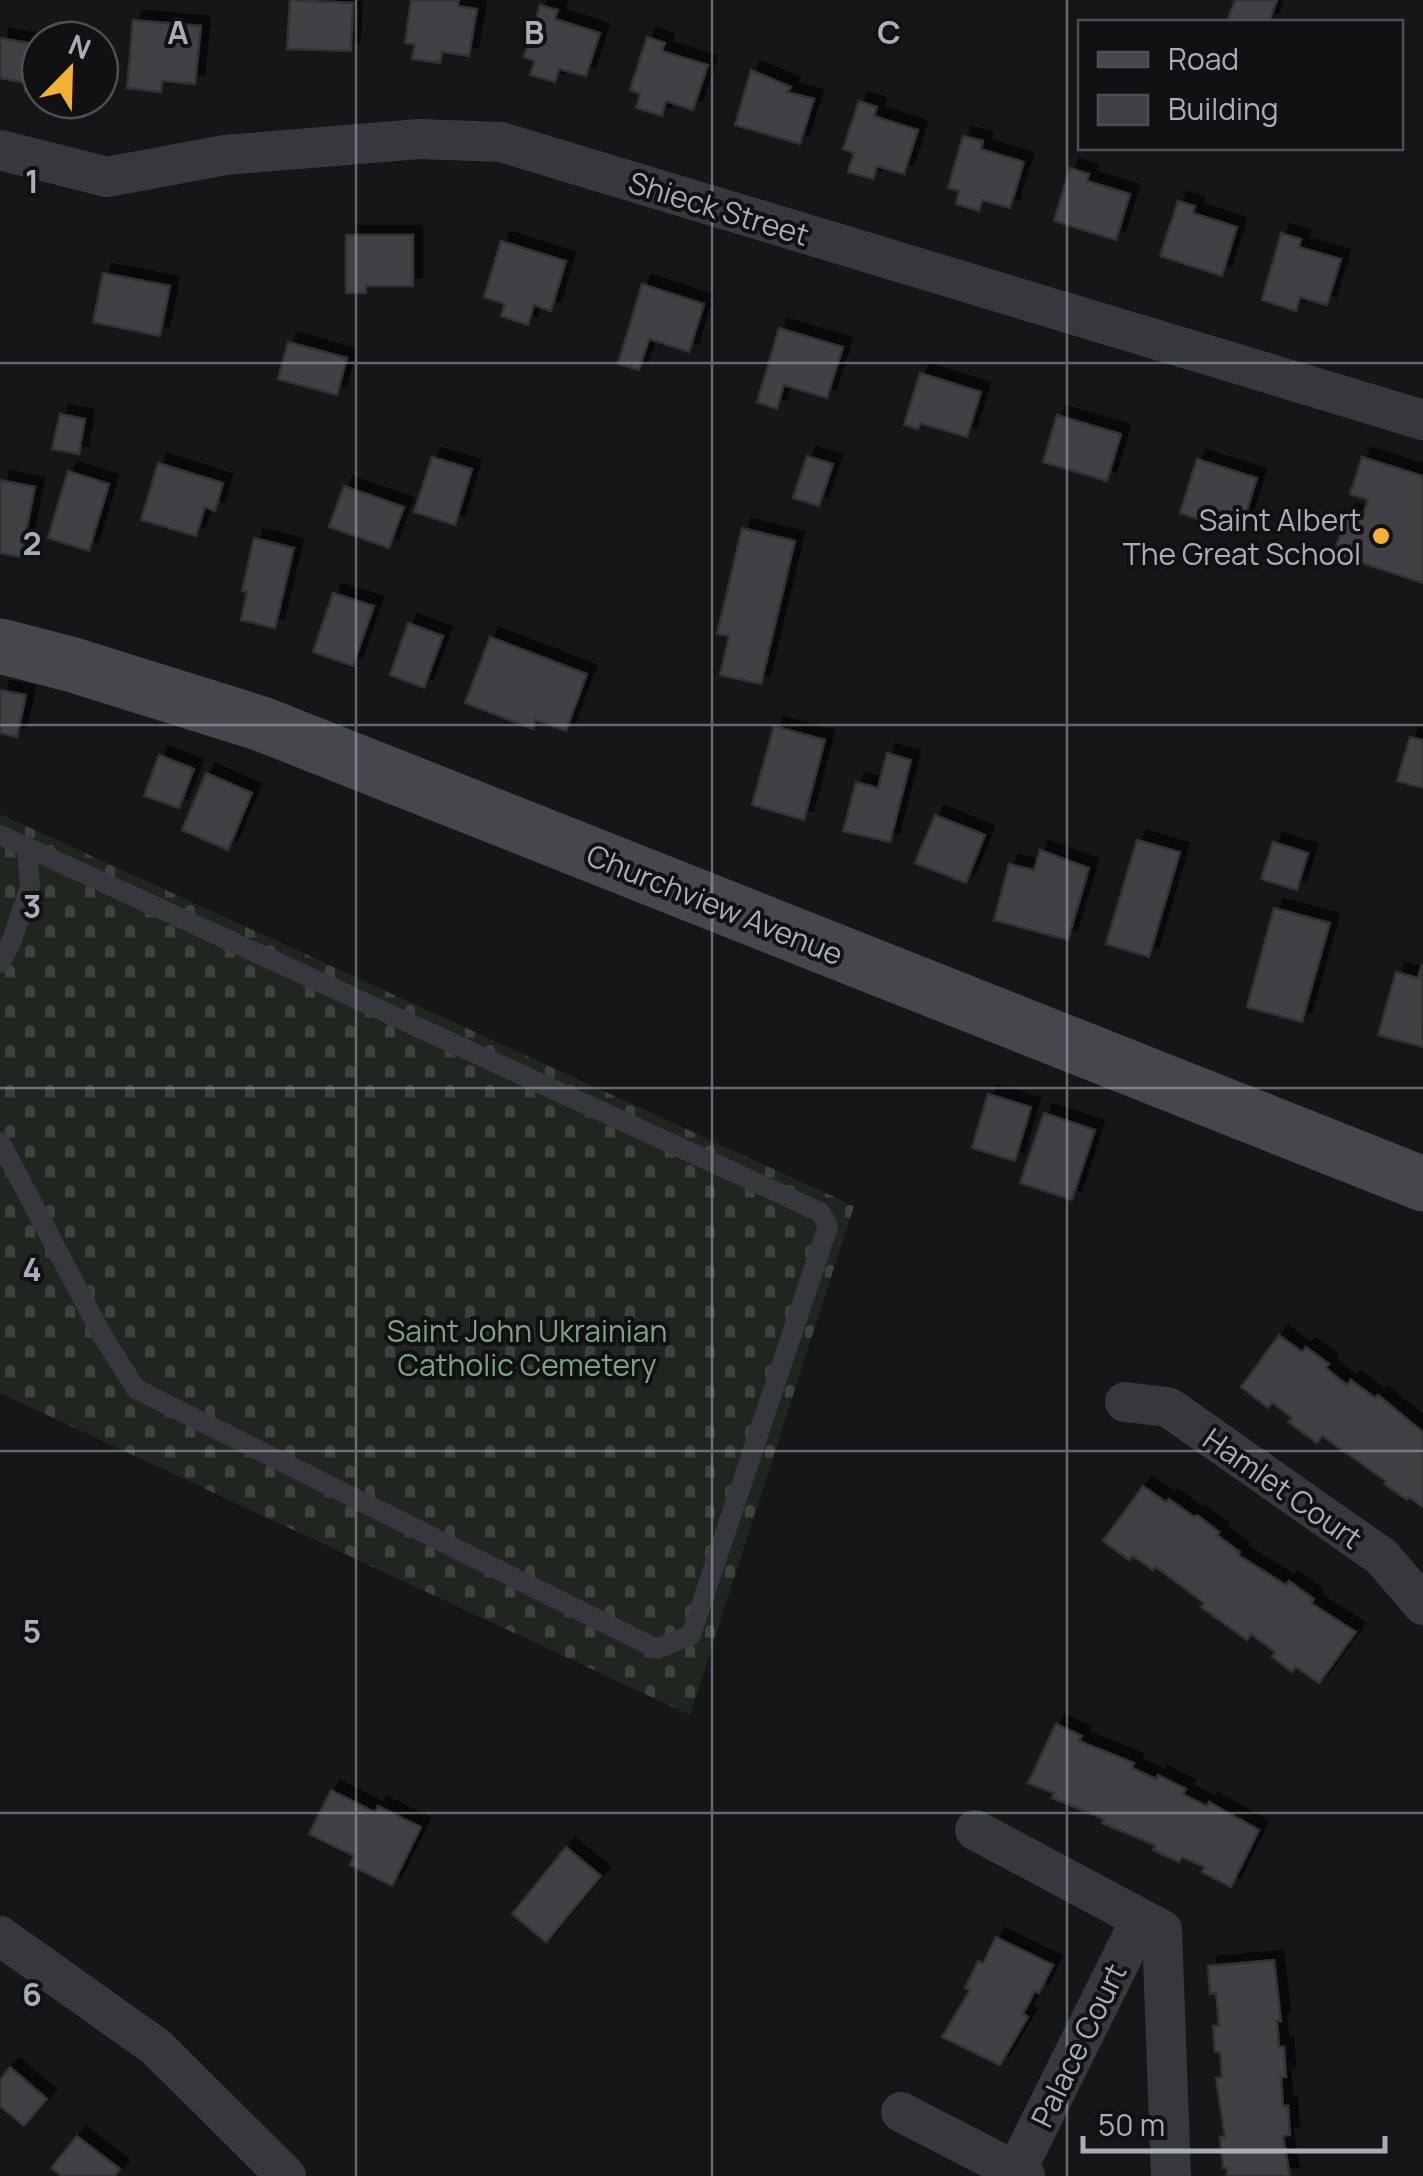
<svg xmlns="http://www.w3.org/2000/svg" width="1423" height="2176" font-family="Manrope,sans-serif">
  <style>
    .cemetery { fill: url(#cemetery-stones) }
    .building { fill: #404145; stroke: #303034; stroke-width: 2.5; filter: url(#shadow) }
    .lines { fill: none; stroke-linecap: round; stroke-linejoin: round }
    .lane { stroke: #37383d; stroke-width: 20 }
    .street { stroke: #37383d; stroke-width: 40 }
    .secondary { stroke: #45474d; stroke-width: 55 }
    .grid { fill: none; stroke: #a8adb8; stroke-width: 2.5; stroke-opacity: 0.55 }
    .poi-dot { fill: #f2b134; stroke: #111113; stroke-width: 4 }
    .labels { text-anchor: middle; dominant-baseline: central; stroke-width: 8; stroke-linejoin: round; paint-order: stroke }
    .street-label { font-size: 30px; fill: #a8adb8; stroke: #111113 }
    .poi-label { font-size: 30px; fill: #a8adb8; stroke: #111113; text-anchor: end }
    .park-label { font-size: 30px; fill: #7fa381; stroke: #111113 }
    .grid-label { font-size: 32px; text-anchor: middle; font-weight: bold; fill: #a8adb8; stroke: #111113; stroke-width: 8; stroke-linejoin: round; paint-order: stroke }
  </style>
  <defs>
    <pattern id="cemetery-stones" width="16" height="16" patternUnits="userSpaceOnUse" patternTransform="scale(2.5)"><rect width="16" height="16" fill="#1e261f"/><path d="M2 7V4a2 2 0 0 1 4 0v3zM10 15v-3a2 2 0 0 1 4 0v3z" fill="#3c433d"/></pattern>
    <filter id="shadow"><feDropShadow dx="9" dy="-9" stdDeviation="0" flood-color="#0009"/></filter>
  </defs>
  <rect width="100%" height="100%" fill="#161618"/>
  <!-- cemetery -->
  <path class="cemetery" d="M0,814L854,1206L690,1715L0,1393Z"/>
  <!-- building -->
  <g class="building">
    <path d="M290,0L353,3L351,51L287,49Z"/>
    <path d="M411,0H459L458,6L477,9L469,56L442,52L440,63L412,59L415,44L405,43Z"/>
    <path d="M1235,0H1277L1269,22H1227Z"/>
    <path d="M540,5L558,10L555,19L600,33L586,76L559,69L555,82L530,75L535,61L524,57Z"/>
    <path d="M133,20L201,26L195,84L162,81L161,92L127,88Z"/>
    <path d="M647,37L665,43L662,51L708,65L693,110L666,101L662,116L636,108L640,94L630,90Z"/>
    <path d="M0,38L40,45V93L25,91L26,83L0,78Z"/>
    <path d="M751,70L791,87L787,92L814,99L800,144L735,125Z"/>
    <path d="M859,101L877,107L874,116L918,130L904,174L877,166L873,179L848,172L854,153L843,149Z"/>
    <path d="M963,136L983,141L981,149L1024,162L1010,208L982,200L979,211L956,204L959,191L948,188Z"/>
    <path d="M1070,168L1089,174L1087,181L1130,194L1116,240L1054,221Z"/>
    <path d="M1178,201L1195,206L1193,213L1237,227L1222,276L1160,256Z"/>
    <path d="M1281,233L1301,239L1299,247L1341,259L1327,305L1300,297L1296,311L1262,300Z"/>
    <path d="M346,235H413V286H366V293H346Z"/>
    <path d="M501,241L566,261L551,311L534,305L528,325L501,316L505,304L484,297Z"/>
    <path d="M103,273L170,286L160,336L93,322Z"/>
    <path d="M642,284L704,304L689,352L649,339L639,370L618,364Z"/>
    <path d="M779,328L843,347L827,398L784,385L777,409L757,402Z"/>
    <path d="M288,342L347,358L337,395L278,379Z"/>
    <path d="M920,373L981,392L967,437L920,423L918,429L904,425Z"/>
    <path d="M60,414L85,419L79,454L52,449Z"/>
    <path d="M1057,415L1121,434L1107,481L1043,462Z"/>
    <path d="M807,456L833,464L819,506L793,498Z"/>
    <path d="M432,457L472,469L455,525L414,512Z"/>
    <path d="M1362,457L1423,476V583L1334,554L1347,513L1362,518L1368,500L1350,494Z"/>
    <path d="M1197,459L1257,478L1243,523L1201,510L1198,519L1180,513Z"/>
    <path d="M158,463L223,483L215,511L205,507L196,536L141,520Z"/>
    <path d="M68,471L109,484L89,551L48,538Z"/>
    <path d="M0,480L35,487L21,557L0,553Z"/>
    <path d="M344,486L404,507L389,548L329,527Z"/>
    <path d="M742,528L795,541L761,684L720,675L729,636L717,634Z"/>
    <path d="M254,538L294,548L275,628L241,620L247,592L242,591Z"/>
    <path d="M333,593L374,606L353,666L313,652Z"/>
    <path d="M408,623L443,636L424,688L390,675Z"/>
    <path d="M490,637L587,674L566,731L536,720L533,729L465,703Z"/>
    <path d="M0,690L26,695L17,737L0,733Z"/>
    <path d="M774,726L825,740L804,820L752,805Z"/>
    <path d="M1410,737L1423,740V788L1397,781Z"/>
    <path d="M887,753L911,760L890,842L843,831L856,782L878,788Z"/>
    <path d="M159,755L194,769L179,808L144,796Z"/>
    <path d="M206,773L252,793L228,850L182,830Z"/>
    <path d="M935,815L985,835L966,883L915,863Z"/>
    <path d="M1137,840L1180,852L1149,957L1106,944Z"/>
    <path d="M1273,842L1308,853L1297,890L1261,879Z"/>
    <path d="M1040,850L1089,868L1068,940L994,920L1009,864L1034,870Z"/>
    <path d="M1274,908L1330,923L1302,1022L1247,1007Z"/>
    <path d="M1422,964L1423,1047L1378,1035L1396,972L1418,978Z"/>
    <path d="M988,1094L1031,1107L1015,1161L972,1148Z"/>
    <path d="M1044,1113L1095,1130L1072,1200L1020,1183Z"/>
    <path d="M1279,1335L1302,1352L1306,1347L1329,1364L1326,1368L1347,1385L1351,1380L1375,1398L1378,1395L1423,1432V1507L1409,1497L1407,1500L1384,1484L1386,1481L1322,1436L1317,1443L1288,1422L1292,1418L1272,1402L1268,1408L1241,1387Z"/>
    <path d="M1143,1486L1166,1502L1169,1499L1194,1517L1197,1515L1219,1532L1217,1535L1240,1552L1238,1555L1286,1585L1289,1581L1314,1599L1311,1603L1356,1632L1319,1683L1296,1667L1292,1672L1272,1657L1275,1652L1251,1634L1247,1640L1201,1607L1204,1603L1156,1567L1153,1570L1133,1556L1129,1560L1103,1541Z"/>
    <path d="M1056,1724L1082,1736L1079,1741L1134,1763L1132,1768L1156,1779L1158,1775L1186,1789L1183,1794L1207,1806L1209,1802L1259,1830L1231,1887L1202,1872L1205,1867L1182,1857L1179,1862L1153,1850L1155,1845L1102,1823L1104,1819L1052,1798L1054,1793L1028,1783Z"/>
    <path d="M331,1790L375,1812L378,1806L421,1827L392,1886L350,1865L354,1856L309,1834Z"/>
    <path d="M566,1847L601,1876L546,1942L512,1914Z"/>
    <path d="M996,1937L1053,1965L1039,1993L1035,1991L1023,2014L1028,2017L1000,2065L942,2037L970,1990L965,1988L978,1961L983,1963Z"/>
    <path d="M1274,1960L1281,2021H1277L1279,2047H1284L1286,2077H1281L1283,2106H1288L1290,2135L1283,2136L1290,2176H1227V2168H1223L1220,2137H1225L1216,2078H1222L1220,2052H1215L1213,2026H1219L1216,1993L1210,1994L1208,1966Z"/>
    <path d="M10,2067L47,2099L24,2126L0,2106V2080Z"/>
    <path d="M77,2136L120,2169L115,2176H61L51,2168Z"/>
  </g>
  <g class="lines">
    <!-- lane -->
    <g class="lane">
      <path d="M0,835L820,1212L828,1226L691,1635L657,1649L136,1389L102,1335L0,1142"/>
      <path d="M0,963L12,940L30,887L27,847"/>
    </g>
    <!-- street -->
    <g class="street">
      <path d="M0,150L107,177L225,155L419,139L501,142L1423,420"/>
      <path d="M1125,1402L1168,1407L1382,1557L1423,1605"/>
      <path d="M975,1830L1162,1930L1171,2176"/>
      <path d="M0,1936L156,2047L286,2176"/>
      <path d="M901,2112L1025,2176"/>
      <path d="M1016,2171L1141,1919"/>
    </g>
    <!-- secondary -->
    <path class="secondary" d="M0,646L70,664L262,724L1423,1184"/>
  </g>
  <!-- grid -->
  <path class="grid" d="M356,0V2176M712,0V2176M1067,0V2176M0,363H1423M0,725H1423M0,1088H1423M0,1451H1423M0,1813H1423"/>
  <!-- markers -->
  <circle class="poi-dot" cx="1381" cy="536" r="10"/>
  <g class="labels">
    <!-- street labels -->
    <g class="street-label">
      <text transform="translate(719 208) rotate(17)">Shieck Street</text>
      <text transform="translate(715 904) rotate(22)">Churchview Avenue</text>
      <text transform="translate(1283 1488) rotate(35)">Hamlet Court</text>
      <text transform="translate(1078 2045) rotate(-64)">Palace Court</text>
    </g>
    <!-- poi labels -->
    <g class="poi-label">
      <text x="1361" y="519">Saint Albert<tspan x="1361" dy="34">The Great School</tspan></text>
    </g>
    <!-- park labels -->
    <g class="park-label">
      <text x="527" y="1330">Saint John Ukrainian<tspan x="527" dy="34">Catholic Cemetery</tspan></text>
    </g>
  </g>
  <g class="grid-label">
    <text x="178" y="44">A</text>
    <text x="534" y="44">B</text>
    <text x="889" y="44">C</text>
    <text x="32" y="193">1</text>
    <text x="32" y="555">2</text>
    <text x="32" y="918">3</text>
    <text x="32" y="1281">4</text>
    <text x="32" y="1643">5</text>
    <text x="32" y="2006">6</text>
  </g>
  <!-- legend -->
  <rect x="1078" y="20" width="325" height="130" fill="#111113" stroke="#4d4f55" stroke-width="2.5"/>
  <rect x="1098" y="52" width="50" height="15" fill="#45474d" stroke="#4d4f55" stroke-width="2.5"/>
  <text x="1168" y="70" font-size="30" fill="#a8adb8">Road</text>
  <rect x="1098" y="95" width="50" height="30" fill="#404145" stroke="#4d4f55" stroke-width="2.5"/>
  <text x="1168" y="120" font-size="30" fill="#a8adb8">Building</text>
  <!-- north arrow -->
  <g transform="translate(70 70) rotate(23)"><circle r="48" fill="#111113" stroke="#4d4f55" stroke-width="2.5"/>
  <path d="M0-8L18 38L0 25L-18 38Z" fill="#f2b134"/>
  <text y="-15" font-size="28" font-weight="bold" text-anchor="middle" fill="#a8adb8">N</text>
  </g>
  <!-- scale -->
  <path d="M1083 2136v15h302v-15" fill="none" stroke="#a8adb8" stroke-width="5"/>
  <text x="1098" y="2136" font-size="30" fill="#a8adb8" stroke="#111113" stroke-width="8" paint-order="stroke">50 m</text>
</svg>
